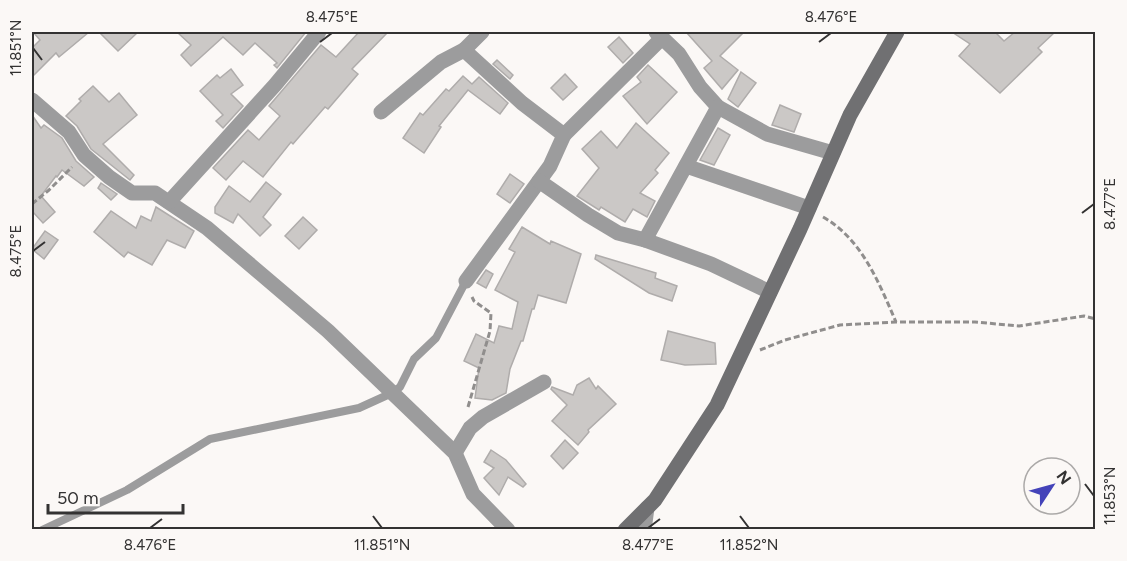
<svg xmlns="http://www.w3.org/2000/svg" width="1127" height="561" font-family="Figtree,sans-serif">
  <style>
    .building { fill: #cbc8c6; stroke: #afacab; stroke-width: 1.5 }
    .lines { fill: none; stroke-linecap: round; stroke-linejoin: round }
    .path { stroke: #908e8d; stroke-width: 3; stroke-dasharray: 6 3; stroke-linecap: butt }
    .lane { stroke: #9c9c9d; stroke-width: 8 }
    .street { stroke: #9c9c9d; stroke-width: 15 }
    .secondary { stroke: #707072; stroke-width: 15 }
    .ticks { fill: none; stroke: #333232; stroke-width: 2 }
    .neatline { fill: none; stroke: #333232; stroke-width: 2 }
    .ticks-label { font-size: 15px; text-anchor: middle; fill: #333232 }
  </style>
  <rect width="100%" height="100%" fill="#fbf8f6"/>
  <!-- building -->
  <g class="building">
    <path d="M33,32H89L59,57L56,53L32,77V48L40,40Z"/>
    <path d="M99,32H138L118,51Z"/>
    <path d="M177,32H306L277,68L274,65L277,63L255,43L243,55L223,37L191,66L181,55L191,45Z"/>
    <path d="M359,32H388L352,69L358,74L328,109L325,107L293,144L291,142L263,177L243,161L226,180L213,168L248,130L259,140L280,116L269,106L321,45L336,57Z"/>
    <path d="M686,32H744L720,56L738,70L722,89L704,68L712,61Z"/>
    <path d="M952,32H995L1004,41L1015,32H1055L1038,48L1042,52L1000,93L959,56L970,44Z"/>
    <path d="M619,37L633,53L623,63L608,47Z"/>
    <path d="M497,60L513,75L510,79L493,64Z"/>
    <path d="M648,65L677,92L647,124L623,96L641,82L637,77Z"/>
    <path d="M231,69L243,85L231,94L243,106L223,128L216,121L223,115L200,91L217,75L220,78Z"/>
    <path d="M741,72L756,83L738,107L728,99Z"/>
    <path d="M565,74L577,87L563,100L551,88Z"/>
    <path d="M463,76L472,84L479,77L508,103L500,114L468,90L439,126L441,127L424,153L403,138L420,113L423,115L446,89L449,91Z"/>
    <path d="M93,86L109,102L119,93L137,115L103,144L134,175L130,180L91,149L77,126L66,116L81,101L79,99Z"/>
    <path d="M780,105L801,114L794,132L772,125Z"/>
    <path d="M32,115L41,128L44,125L62,138L76,161L94,177L84,186L62,170L57,177L56,176L41,196L55,212L43,223L32,211Z"/>
    <path d="M636,123L669,153L655,170L658,173L640,193L655,201L647,217L633,209L625,222L601,207L599,210L577,196L599,168L582,149L601,131L617,148Z"/>
    <path d="M718,128L730,135L714,165L700,160Z"/>
    <path d="M510,174L524,184L510,203L497,194Z"/>
    <path d="M266,182L281,194L263,217L271,225L260,236L238,214L233,223L215,213V207L229,186L250,202Z"/>
    <path d="M101,183L117,194L111,200L98,188Z"/>
    <path d="M156,207L194,231L185,248L167,240L152,265L128,252L124,257L94,232L111,211L136,228L141,216L151,221Z"/>
    <path d="M303,217L317,230L299,249L285,236Z"/>
    <path d="M522,227L550,244L551,241L581,254L566,303L538,295L534,309H532L523,341H521L510,369L506,393L492,400L475,398L479,368L464,361L476,334L494,343L499,326L512,329L518,302L495,290L515,252L509,249Z"/>
    <path d="M45,231L58,240L44,259L32,249Z"/>
    <path d="M596,255L656,273L655,278L677,286L672,301L649,293L595,259Z"/>
    <path d="M486,270L493,274L486,288L477,283Z"/>
    <path d="M668,331L715,343L716,364L685,365L661,360Z"/>
    <path d="M589,378L596,389L598,386L616,404L588,430L589,432L578,445L552,421L567,405L551,389L552,387L573,395L577,385Z"/>
    <path d="M565,440L578,453L563,469L551,456Z"/>
    <path d="M491,450L506,460L526,484L523,487L508,477L499,495L484,478L494,468L484,462Z"/>
  </g>
  <g class="lines">
    <!-- path -->
    <g class="path">
      <path d="M32,204L49,190L72,167"/>
      <path d="M823,217C862,239 879,283 896,322"/>
      <path d="M760,350L785,340L840,325L896,322H975L1019,326L1084,316L1096,319"/>
      <path d="M468,407L490,331L491,313L474,301L472,297"/>
    </g>
    <!-- lane -->
    <path class="lane" d="M42,530L127,490L210,439L359,408L392,393L400,387L414,359L436,338L466,281"/>
    <!-- street -->
    <g class="street">
      <path d="M656,32L679,54L700,87L718,107L767,134L833,153"/>
      <path d="M464,50L482,32"/>
      <path d="M32,100L69,132L84,155L109,177L132,193H155L207,228L328,331L455,453L473,494L508,530"/>
      <path d="M381,112L441,62L464,50L522,103L564,135L550,166L466,281"/>
      <path d="M564,135L662,38"/>
      <path d="M686,166L809,208"/>
      <path d="M539,181L588,215L618,233L645,240L711,264L770,292"/>
      <path d="M169,202L275,85L319,32"/>
      <path d="M645,240L718,107"/>
      <path d="M455,453L470,428L483,417L544,382"/>
      <path d="M644,530L647,508"/>
    </g>
    <!-- secondary -->
    <path class="secondary" d="M625,530L655,500L717,405L800,229L850,115L897,32"/>
  </g>
  <!-- ticks -->
  <path class="ticks" d="M320,42L332,33M819,42L831,33M33,48L42,60M1082,213L1094,204M33,251L45,242M1085,484L1094,496M373,516L382,528M740,516L749,528M150,528L162,519M648,528L660,519"/>
  <!-- border -->
  <rect width="1127" height="561" fill="none" stroke="#fbf8f6" stroke-width="66"/>
  <!-- north arrow -->
  <g transform="translate(1052 486) rotate(54)"><circle r="28" fill="#fbf8f6" stroke="#aba9a8" stroke-width="1.5"/>
  <path d="M0-4.5L10 22L0 15L-10 22Z" fill="#4443b9"/>
  <text y="-9" font-size="16" font-weight="bold" text-anchor="middle" fill="#333232">N</text>
  </g>
  <!-- scale -->
  <path d="M48 504v9h135v-9" fill="none" stroke="#333232" stroke-width="3"/>
  <text x="57" y="504" font-size="18" fill="#333232" stroke="#fbf8f6" stroke-width="4.5" paint-order="stroke">50 m</text>
  <rect x="33" y="33" width="1061" height="495" class="neatline"/>
  <g class="ticks-label">
    <text x="332" y="22">8.475°E</text>
    <text x="831" y="22">8.476°E</text>
    <text transform="translate(16 48) rotate(-90)" y="5">11.851°N</text>
    <text transform="translate(1110 204) rotate(-90)" y="5">8.477°E</text>
    <text transform="translate(16 251) rotate(-90)" y="5">8.475°E</text>
    <text transform="translate(1110 496) rotate(-90)" y="5">11.853°N</text>
    <text x="150" y="550">8.476°E</text>
    <text x="382" y="550">11.851°N</text>
    <text x="648" y="550">8.477°E</text>
    <text x="749" y="550">11.852°N</text>
  </g>
</svg>
